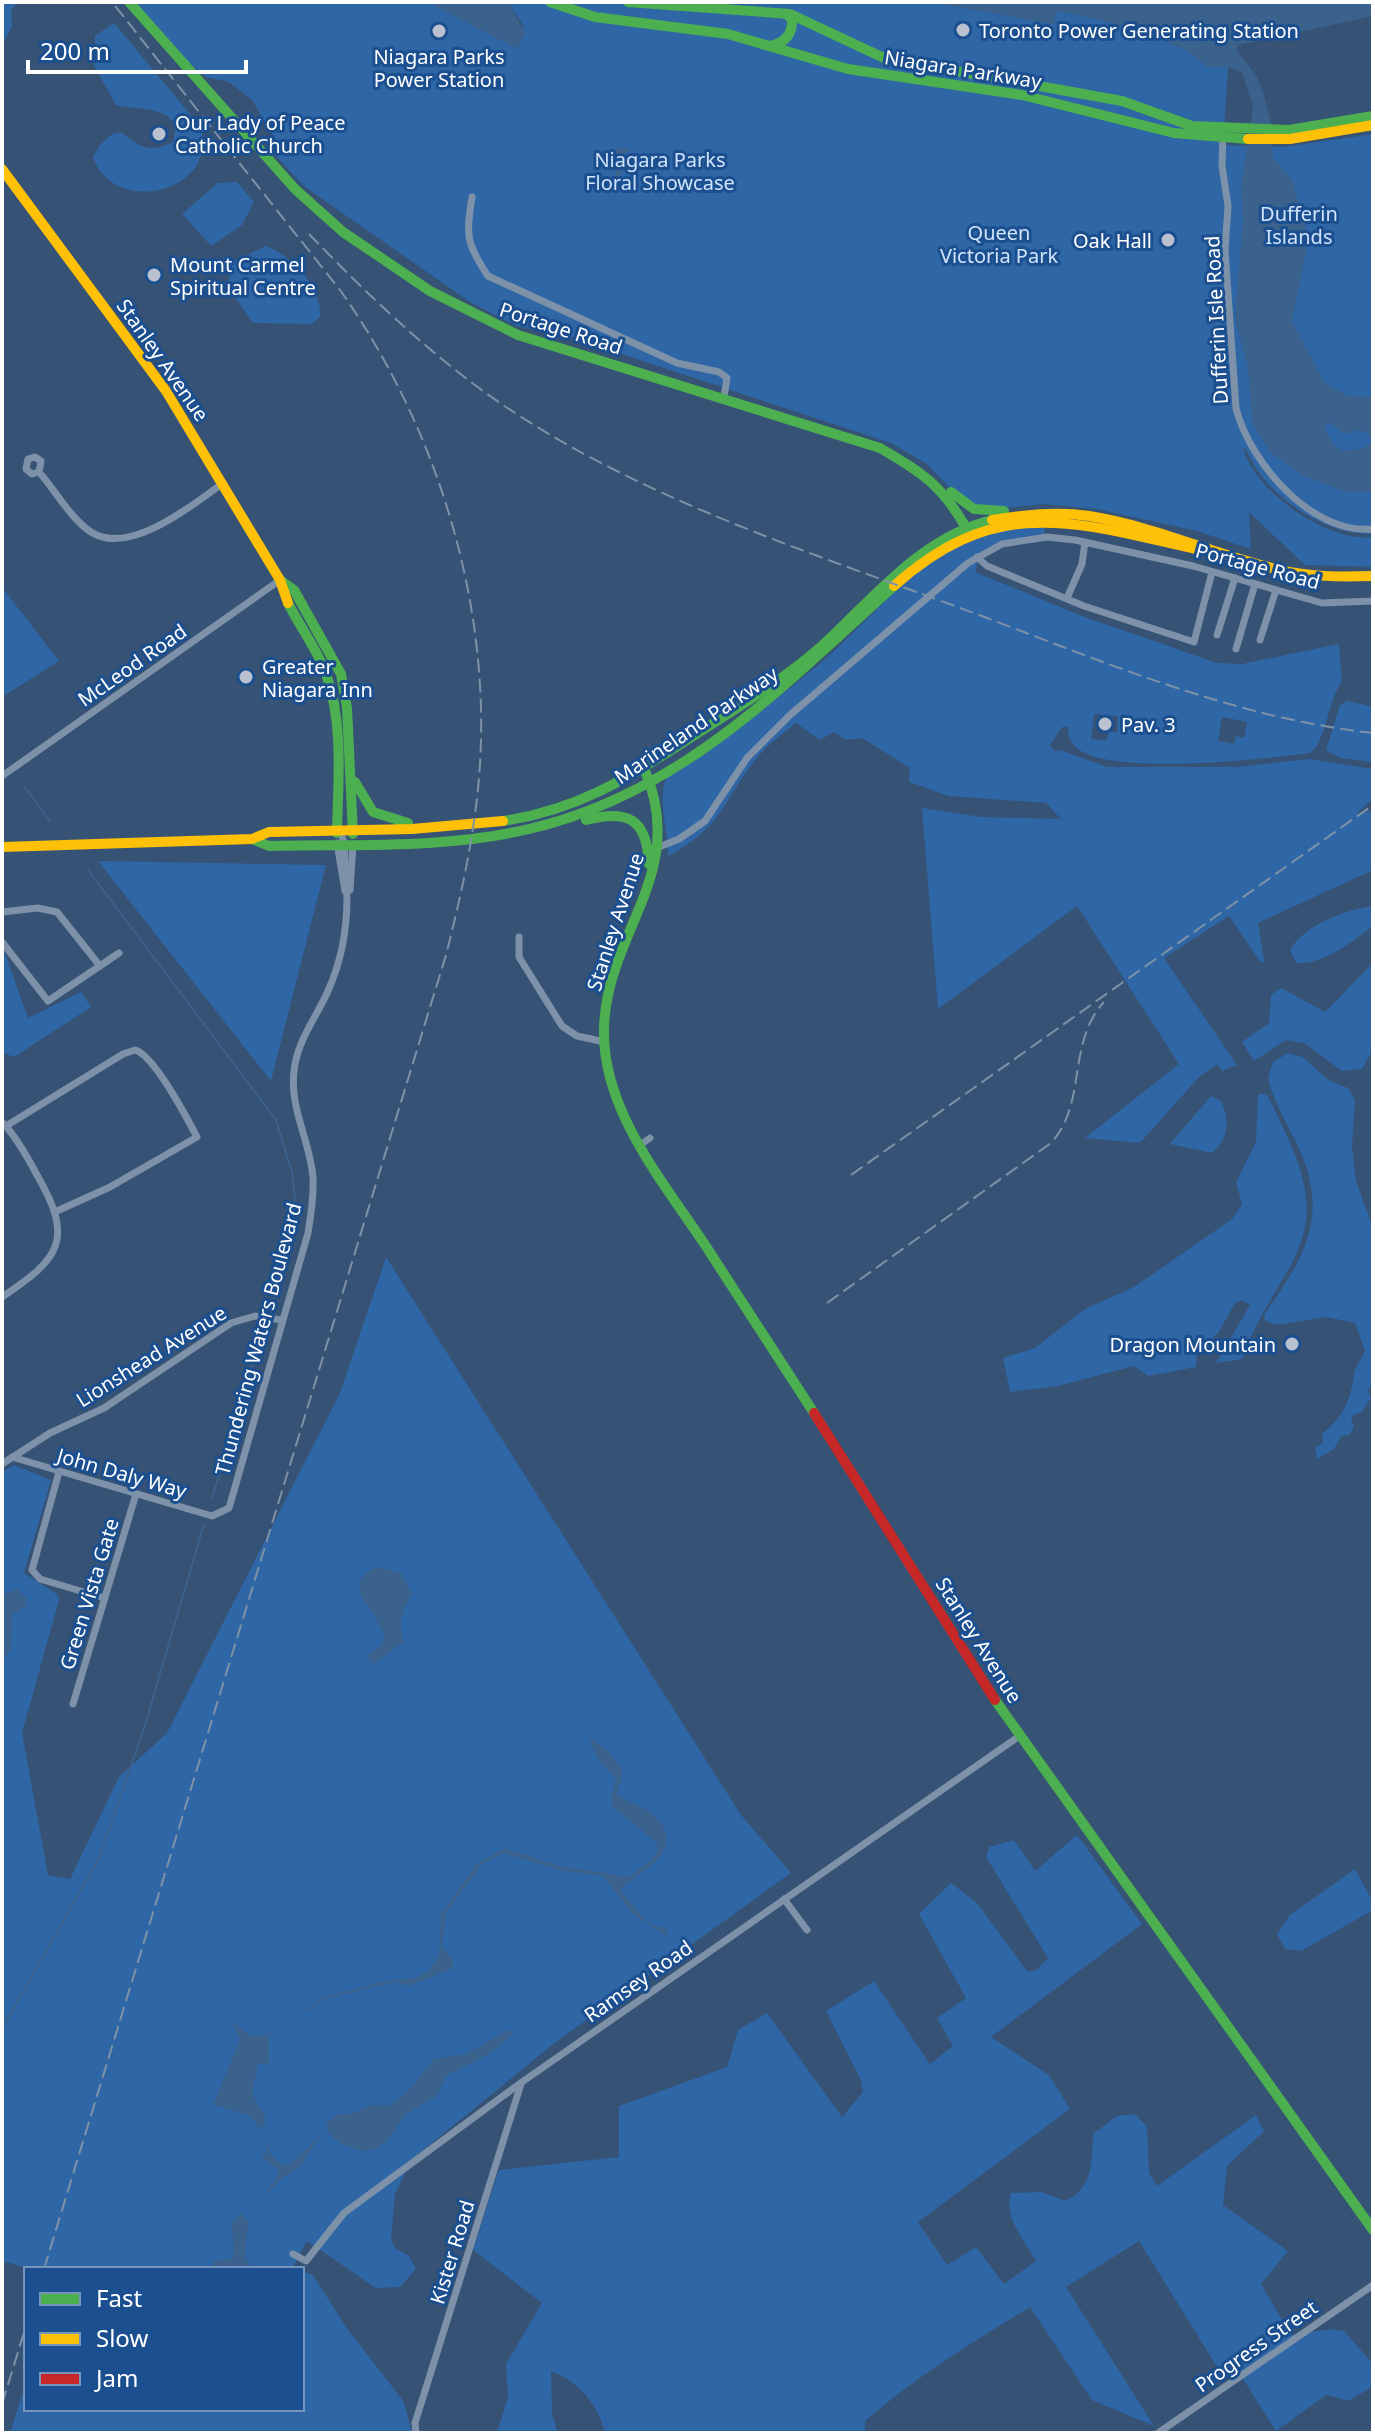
<svg xmlns="http://www.w3.org/2000/svg" width="1375" height="2435" font-family="'Noto Sans',sans-serif">
  <style>
    .green { fill: #2f66a5; fill-rule: evenodd }
    .water { fill: #3b618d; fill-rule: evenodd }
    .lines { fill: none; stroke-linecap: round; stroke-linejoin: round }
    .stream { stroke: #3b618d; stroke-width: 2 }
    .street { stroke: #7d92a8; stroke-width: 7 }
    .fast { stroke: #4caf50; stroke-width: 10 }
    .slow { stroke: #ffc107; stroke-width: 10 }
    .jam { stroke: #c62828; stroke-width: 10 }
    .rail { stroke: #7e92a7; stroke-width: 2; stroke-dasharray: 14 6; stroke-linecap: butt }
    .poi-dot { fill: #b9c2ce; stroke: #1b4f8f; stroke-width: 3 }
    .labels { text-anchor: middle; dominant-baseline: central; stroke-width: 6; stroke-linejoin: round; paint-order: stroke }
    .poi-label { font-size: 20px; fill: #fff; stroke: #1b4f8f; text-anchor: start }
    .street-label { font-size: 20px; fill: #fff; stroke: #1b4f8f }
    .park-label { font-size: 20px; fill: #cfe3fa; stroke: #1b4f8f }
  </style>
  <rect width="100%" height="100%" fill="#365274"/>
  <!-- green -->
  <g class="green">
    <path d="M2,2H19L11,10L12,27L2,45Z"/>
    <path d="M131,2H428L524,27L508,2H931L1054,24L1056,10L1135,28L1186,50L1208,67H1228L1223,145L1283,147L1373,134V534C1331,536 1284,506 1259,473C1253,465 1249,453 1243,447C1253,491 1328,543 1373,537V567L1305,565L1249,512L1251,549L1197,531L1096,509L1045,504L982,510L960,499L927,464L891,443L564,335L516,326L470,302L305,187L273,153L278,144L252,100L229,82L206,77L167,45Z"/>
    <path d="M114,23L200,126C222,191 114,219 93,157L100,145L112,134L121,132C141,148 149,153 173,142C185,105 139,111 116,105L94,66L95,36Z"/>
    <path d="M237,182L254,202L242,225L211,246L182,214L218,183Z"/>
    <path d="M266,246C292,256 322,287 320,317L312,324L253,323L228,287L230,263Z"/>
    <path d="M1044,524L1045,536L999,544L981,551L975,572L1082,616L1217,663L1242,664L1339,644L1342,682C1328,698 1326,744 1310,753C1263,759 1114,776 1078,749C1070,743 1068,736 1068,727H1062L1050,745L1054,751L1060,750L1107,767H1237L1309,759L1373,769V799L1357,813L1373,811V870L1258,923L1264,961L1261,963L1229,916L1164,958L1237,1065L1222,1071L1217,1064L1199,1077L1140,1143L1085,1138L1179,1064L1077,906L938,1009L922,808L982,817L1061,819L1046,803L949,796L909,782L910,768L862,738L846,740L834,732L820,740L796,723C787,731 776,738 767,747C725,789 729,825 668,856C669,830 656,800 667,776C716,740 769,706 816,667C894,600 930,532 1044,524ZM1094,714L1118,716L1117,732H1108L1107,740L1091,739ZM1222,717L1247,722L1244,738L1236,736L1234,744L1218,741Z"/>
    <path d="M2,587L59,661L2,697Z"/>
    <path d="M1348,701L1373,707V762L1340,758L1326,750L1340,705Z"/>
    <path d="M98,861L326,865L271,1081Z"/>
    <path d="M1373,906V926C1352,942 1323,965 1296,963L1290,950C1303,926 1346,909 1373,906Z"/>
    <path d="M2,945L28,1018L81,992L91,1007L14,1057L2,1052Z"/>
    <path d="M1373,963V1049L1362,1069L1342,1071L1304,1043L1286,1040L1254,1061L1242,1042L1269,1023L1271,995L1281,988L1325,1012Z"/>
    <path d="M1288,1053L1303,1057L1328,1080L1348,1088L1355,1100L1352,1147L1356,1181L1373,1228V1380L1368,1391L1371,1398L1361,1413L1354,1414L1351,1420L1354,1427L1349,1435L1341,1436L1334,1449L1317,1459L1315,1448L1323,1442L1322,1434C1343,1418 1351,1399 1354,1374C1355,1367 1362,1358 1365,1351L1355,1323L1327,1317L1276,1325L1264,1320L1265,1313C1305,1257 1330,1216 1298,1146C1288,1125 1273,1101 1268,1078L1273,1062Z"/>
    <path d="M1258,1094H1266C1276,1109 1280,1123 1288,1138C1338,1248 1275,1265 1242,1359L1216,1363L1250,1305L1242,1300L1235,1303L1219,1332L1197,1353L1196,1367L1148,1376L1134,1366L1058,1386L1010,1392L1003,1358L1035,1348L1085,1309L1134,1287L1232,1219L1242,1204L1236,1182L1256,1142Z"/>
    <path d="M1211,1096L1221,1101C1230,1119 1229,1139 1212,1153L1170,1144Z"/>
    <path d="M386,1257L741,1815L791,1873L556,2042L412,2159L395,2194L391,2240L395,2248L409,2256L416,2269L400,2287L376,2288L307,2241L293,2267L297,2269H32L2,2261V1472L14,1465L51,1480L24,1573L58,1595L59,1600L22,1733L48,1875L70,1879L119,1777L167,1733L340,1393Z"/>
    <path d="M1077,1835L1142,1924L991,2037L1049,2075L1070,2109L918,2222L947,2265L976,2247L1004,2284L1036,2261C1025,2241 1003,2217 1011,2193L1042,2192L1065,2201C1093,2189 1092,2161 1093,2134L1117,2116L1135,2114L1147,2127L1149,2173L1157,2186L1256,2115L1264,2131L1227,2166L1223,2205L1288,2251L1261,2284L1291,2335L1332,2329L1344,2331L1373,2364V2386L1349,2401L1326,2395L1276,2431L1233,2363L1219,2370L1139,2241L1066,2287L1154,2426L1092,2400L1030,2307C973,2342 916,2377 865,2421V2433H605C599,2405 578,2381 551,2371L552,2413L558,2433H497L508,2397L506,2364L542,2303L473,2250L499,2170L619,2157V2106L727,2067L738,2030L767,2013L842,2117L863,2092L861,2080L826,2011L874,1981L930,2064L953,2046L937,2018L966,1998L919,1914L951,1883L977,1903L1027,1971H1035L1048,1958L986,1857L989,1847L1014,1840L1035,1871Z"/>
    <path d="M1355,1869L1373,1902V1910L1301,1951L1285,1949L1277,1934L1290,1915Z"/>
    <path d="M302,2271L313,2275L346,2327L404,2402L412,2433H10L26,2382V2409H302Z"/>
  </g>
  <!-- water -->
  <g class="water">
    <path d="M427,2H508L525,33L517,49Z"/>
    <path d="M931,2H1373V16L1238,45L1237,50L1256,75L1263,92L1271,122L1273,157L1292,180L1309,238L1292,321L1324,382L1348,396L1373,397V492H1346L1304,476L1270,452L1252,423L1248,367L1235,319L1243,220L1241,186L1253,107L1242,72L1228,67H1208L1186,50L1135,28L1057,10L1054,24ZM1329,422L1345,434L1358,430L1366,432L1372,442L1364,448L1345,451L1335,447L1324,427Z"/>
    <path d="M619,147L633,149L623,154L620,180L610,190L616,174L611,155Z"/>
    <path d="M379,1567L402,1574L412,1594C401,1610 398,1624 404,1642L373,1664L367,1656L382,1645L384,1633C378,1626 377,1618 371,1611C357,1592 351,1576 379,1567Z"/>
    <path d="M17,1589L26,1597L27,1605L12,1615L11,1649L2,1663V1595Z"/>
    <path d="M589,1739C599,1740 623,1763 622,1775C622,1781 618,1788 617,1794C627,1803 647,1807 655,1816C688,1849 642,1871 620,1889L646,1922L667,1929L668,1937L634,1915L603,1876L559,1870L504,1853L482,1864L446,1913L442,1948L453,1958V1968L409,1986L395,1982L325,1999L269,2036V2063L258,2064C251,2101 249,2087 266,2119L264,2126L260,2128L249,2115L213,2105L240,2039L232,2022L251,2036L264,2035L277,2031L324,1997L386,1981L414,1978L429,1971L439,1956L441,1914L476,1864L505,1848L556,1865L629,1877L651,1860L658,1849L656,1842L613,1807L611,1796L616,1779L598,1759Z"/>
    <path d="M508,2030L513,2032C496,2054 470,2063 447,2075L437,2096L407,2113L386,2142L372,2150L360,2151C347,2145 327,2141 326,2124L338,2114H351L371,2105H391L408,2091L434,2059L466,2054Z"/>
    <path d="M320,2136L299,2168L281,2179L260,2200L279,2174L275,2166L261,2158L267,2152L265,2142L273,2157L284,2166L293,2162Z"/>
    <path d="M241,2213L248,2222L245,2256L250,2267L212,2269L214,2261L234,2258L232,2223Z"/>
  </g>
  <g class="lines">
    <!-- stream -->
    <g class="stream">
      <path d="M24,786L50,821"/>
      <path d="M88,870L276,1120L292,1172L295,1200L291,1242L272,1304"/>
      <path d="M212,1498L264,1326"/>
      <path d="M2,2029L99,1858L145,1725L204,1524"/>
    </g>
    <!-- street -->
    <g class="street">
      <path d="M1223,130L1222,166L1228,206L1225,250L1236,408C1249,461 1311,535 1373,529"/>
      <path d="M472,197C466,236 466,243 488,276L677,363L719,372L727,378L724,397"/>
      <path d="M39,472L32,474L26,469L28,459L35,457L41,461L39,472C55,490 71,519 91,532C129,557 194,504 223,483"/>
      <path d="M977,557L987,566L1084,606L1194,642L1212,572"/>
      <path d="M1067,598L1082,564L1085,542"/>
      <path d="M1217,635L1235,578"/>
      <path d="M1260,640L1276,590"/>
      <path d="M1236,649L1255,584"/>
      <path d="M2,776L280,580"/>
      <path d="M337,843L345,891"/>
      <path d="M659,847L679,839L705,821L747,758L790,715L968,563L1002,544L1047,537L1075,540L1193,566L1322,603L1373,601"/>
      <path d="M350,890L353,844"/>
      <path d="M2,912L38,908L57,912L100,966"/>
      <path d="M519,937V957L562,1026L577,1036L605,1042"/>
      <path d="M2,942L48,1001L119,953"/>
      <path d="M2,1122C16,1136 28,1158 37,1175C74,1239 61,1258 2,1297"/>
      <path d="M6,1126L123,1054L135,1050C154,1055 187,1118 197,1137L110,1187L57,1211"/>
      <path d="M640,1145L650,1138"/>
      <path d="M12,1457L212,1516L229,1508L308,1233C311,1215 314,1197 313,1178C310,1138 287,1106 295,1064C300,1037 317,1016 328,991C346,951 350,908 345,864C344,852 347,839 337,830"/>
      <path d="M2,1464L50,1433L104,1408L231,1323L255,1316L281,1320"/>
      <path d="M59,1472L32,1570L40,1579L104,1598"/>
      <path d="M73,1704L136,1494"/>
      <path d="M784,1899L807,1930"/>
      <path d="M293,2254L306,2261L344,2213L522,2082L1018,1737"/>
      <path d="M416,2433L415,2423L521,2084"/>
      <path d="M1158,2433L1373,2285"/>
    </g>
    <!-- fast -->
    <g class="fast">
      <path d="M129,2L295,189L343,232L430,291L518,335L880,448C924,474 942,485 968,531"/>
      <path d="M550,2L595,17L728,34L848,69L1022,95L1174,133L1248,139"/>
      <path d="M628,2L790,14L884,58L1122,101L1192,126L1289,130L1373,116"/>
      <path d="M770,46C785,43 793,34 792,19L786,14"/>
      <path d="M951,492L974,509L1004,511"/>
      <path d="M280,580L294,590L341,674L347,708L353,834"/>
      <path d="M288,603C300,627 317,649 326,674C344,724 338,781 337,833"/>
      <path d="M644,768C690,874 606,931 604,1029C602,1112 666,1185 709,1251C744,1305 779,1359 814,1413"/>
      <path d="M355,782L373,812L408,823"/>
      <path d="M586,820C628,809 647,819 649,864"/>
      <path d="M503,821C585,809 636,772 704,729C745,703 787,677 823,645C874,598 921,537 992,520"/>
      <path d="M252,839L269,846C355,844 445,849 529,829C681,794 783,686 894,586"/>
      <path d="M995,1700L1373,2230"/>
    </g>
    <!-- slow -->
    <g class="slow">
      <path d="M1248,139H1290L1373,125"/>
      <path d="M2,169L166,391L280,580L288,603"/>
      <path d="M992,520C1024,515 1056,511 1089,516C1153,526 1213,554 1276,569C1309,577 1340,577 1373,576"/>
      <path d="M894,586C999,492 1077,523 1200,550"/>
      <path d="M2,847L252,839L269,832L412,829L503,821"/>
    </g>
    <!-- jam -->
    <path class="jam" d="M814,1413L995,1700"/>
    <!-- rail -->
    <g class="rail">
      <path d="M309,234C363,290 420,345 483,391C633,499 817,554 987,618C1114,666 1237,718 1373,733"/>
      <path d="M851,1175L1373,805"/>
      <path d="M827,1303L1051,1143C1088,1102 1066,1044 1104,1002"/>
      <path d="M44,2269L446,955C462,892 476,829 480,764C490,598 435,424 340,290L112,2"/>
      <path d="M2,2404L26,2326"/>
    </g>
  </g>
  <!-- markers -->
  <g class="poi-dot">
    <circle cx="963" cy="30" r="8"/>
    <circle cx="439" cy="31" r="8"/>
    <circle cx="159" cy="134" r="8"/>
    <circle cx="1168" cy="240" r="8"/>
    <circle cx="154" cy="275" r="8"/>
    <circle cx="246" cy="677" r="8"/>
    <circle cx="1105" cy="724" r="8"/>
    <circle cx="1292" cy="1344" r="8"/>
  </g>
  <g class="labels">
    <!-- poi labels -->
    <g class="poi-label">
      <text x="979" y="30">Toronto Power Generating Station</text>
      <text x="439" y="56" text-anchor="middle">Niagara Parks<tspan x="439" dy="23">Power Station</tspan></text>
      <text x="175" y="122">Our Lady of Peace<tspan x="175" dy="23">Catholic Church</tspan></text>
      <text x="1152" y="240" text-anchor="end">Oak Hall</text>
      <text x="170" y="264">Mount Carmel<tspan x="170" dy="23">Spiritual Centre</tspan></text>
      <text x="262" y="666">Greater<tspan x="262" dy="23">Niagara Inn</tspan></text>
      <text x="1121" y="724">Pav. 3</text>
      <text x="1276" y="1344" text-anchor="end">Dragon Mountain</text>
    </g>
    <!-- street labels -->
    <g class="street-label">
      <text transform="translate(963 69) rotate(9)">Niagara Parkway</text>
      <text transform="translate(1216 320) rotate(-93)">Dufferin Isle Road</text>
      <text transform="translate(561 328) rotate(18)">Portage Road</text>
      <text transform="translate(163 360) rotate(55)">Stanley Avenue</text>
      <text transform="translate(1258 566) rotate(15)">Portage Road</text>
      <text transform="translate(132 665) rotate(-35)">McLeod Road</text>
      <text transform="translate(696 725) rotate(-34)">Marineland Parkway</text>
      <text transform="translate(615 922) rotate(-72)">Stanley Avenue</text>
      <text transform="translate(258 1339) rotate(-75)">Thundering Waters Boulevard</text>
      <text transform="translate(151 1356) rotate(-32)">Lionshead Avenue</text>
      <text transform="translate(122 1473) rotate(16)">John Daly Way</text>
      <text transform="translate(89 1594) rotate(-73)">Green Vista Gate</text>
      <text transform="translate(979 1640) rotate(58)">Stanley Avenue</text>
      <text transform="translate(638 1981) rotate(-35)">Ramsey Road</text>
      <text transform="translate(452 2252) rotate(-73)">Kister Road</text>
      <text transform="translate(1256 2346) rotate(-35)">Progress Street</text>
    </g>
    <!-- park labels -->
    <g class="park-label">
      <text x="660" y="159">Niagara Parks<tspan x="660" dy="23">Floral Showcase</tspan></text>
      <text x="1299" y="213">Dufferin<tspan x="1299" dy="23">Islands</tspan></text>
      <text x="999" y="232">Queen<tspan x="999" dy="23">Victoria Park</tspan></text>
    </g>
  </g>
  <!-- border -->
  <rect width="1375" height="2435" fill="none" stroke="#ffffff" stroke-width="8"/>
  <!-- legend -->
  <rect x="24" y="2267" width="280" height="144" fill="#1b4f8f" stroke="#7695bc" stroke-width="2"/>
  <rect x="40" y="2293" width="40" height="12" fill="#4caf50" stroke="#7695bc" stroke-width="2"/>
  <text x="96" y="2307" font-size="24" fill="#ffffff">Fast</text>
  <rect x="40" y="2333" width="40" height="12" fill="#ffc107" stroke="#7695bc" stroke-width="2"/>
  <text x="96" y="2347" font-size="24" fill="#ffffff">Slow</text>
  <rect x="40" y="2373" width="40" height="12" fill="#c62828" stroke="#7695bc" stroke-width="2"/>
  <text x="96" y="2387" font-size="24" fill="#ffffff">Jam</text>
  <!-- scale -->
  <path d="M28 60v12h218v-12" fill="none" stroke="#ffffff" stroke-width="4"/>
  <text x="40" y="60" font-size="24" fill="#ffffff" stroke="#1b4f8f" stroke-width="6" paint-order="stroke">200 m</text>
</svg>
